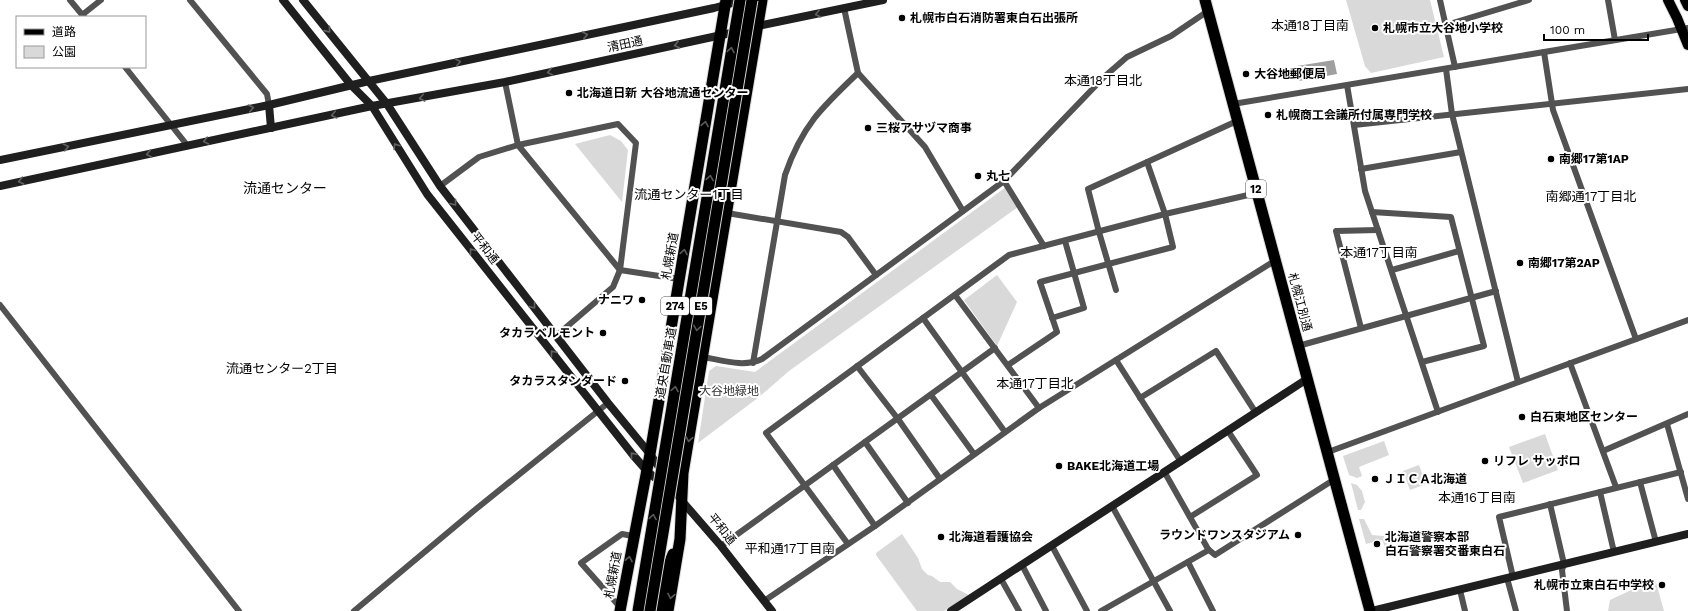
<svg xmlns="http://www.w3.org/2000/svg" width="1688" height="611" font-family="'Work Sans','Noto Sans JP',sans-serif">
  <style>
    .green { fill: #d9d9d9 }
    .water { fill: #a0a0a0 }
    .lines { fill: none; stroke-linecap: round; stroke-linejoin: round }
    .primary-casing { stroke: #dbdbdb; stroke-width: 12 }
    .highway-casing { stroke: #dbdbdb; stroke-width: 13 }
    .street { stroke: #525252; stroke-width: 6 }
    .secondary { stroke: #1f1f1f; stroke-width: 8 }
    .primary { stroke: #000; stroke-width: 10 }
    .highway { stroke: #000; stroke-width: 11 }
    .highway-bridge-casing { stroke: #dbdbdb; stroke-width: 13; stroke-linecap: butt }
    .highway-bridge { stroke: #000; stroke-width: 11 }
    .oneway { stroke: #626262 }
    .oneway2 { stroke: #595959 }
    .poi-dot { fill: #000; stroke: #fff; stroke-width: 1.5 }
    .labels { text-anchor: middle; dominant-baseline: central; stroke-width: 4; stroke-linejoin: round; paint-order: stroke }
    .shield { fill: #fff; stroke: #4c4c4c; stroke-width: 1 }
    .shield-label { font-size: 11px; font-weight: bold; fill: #000 }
    .poi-label { font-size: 12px; font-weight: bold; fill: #000; stroke: #fff; text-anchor: start }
    .street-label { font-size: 12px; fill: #000; stroke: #fff }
    .park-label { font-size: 12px; fill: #303030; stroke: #fff }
    .neighbourhood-label { font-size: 13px; fill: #000; stroke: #fff }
    .quarter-label { font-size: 14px; fill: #000; stroke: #fff }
  </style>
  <rect width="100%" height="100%" fill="#fff"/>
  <!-- green -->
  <g class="green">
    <path d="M1346,0H1430L1444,57L1371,73L1365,66Z"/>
    <path d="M610,135L621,141L628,150L622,202L575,144Z"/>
    <path d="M1006,187L1018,207L789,371L759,397L698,443L709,371L716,366L755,372Z"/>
    <path d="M997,275L1017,302L997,346L964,300Z"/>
    <path d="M1545,434L1558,470L1523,483L1509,447Z"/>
    <path d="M1384,441L1389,455L1359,467L1362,476L1357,478L1349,475L1343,456Z"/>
    <path d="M1419,465L1426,484L1410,490L1403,471Z"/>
    <path d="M1351,483L1357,485L1362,491L1365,502L1361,510H1358Z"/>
    <path d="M1359,519H1364L1372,535L1384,536L1389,549H1386L1382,540L1366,544Z"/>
    <path d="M902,534L918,558L922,569L928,575L932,576L940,582H950L957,589L969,595L944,611H917L876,555V553Z"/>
    <path d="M1655,579L1664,611H1608L1610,600Z"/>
  </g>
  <!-- water -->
  <path class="water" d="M1334,60L1337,74L1299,81L1297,66Z"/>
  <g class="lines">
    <!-- primary casing -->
    <g class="primary-casing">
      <g id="primary">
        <path d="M1668,0L1677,18L1688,45"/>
        <path d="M1685,0L1688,6"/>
      </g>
    </g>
    <!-- highway casing -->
    <g class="highway-casing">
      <g id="highway">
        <path d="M1205,0L1370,611"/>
        <path d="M620,611L650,454L726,0"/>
        <path d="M659,611L667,569L673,554"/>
        <path d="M668,611L680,539L683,473L762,0"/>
      </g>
    </g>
    <!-- street -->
    <g class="street">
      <path d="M70,0L84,17"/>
      <path d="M190,0L267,94L269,105"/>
      <path d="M1440,0L1455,67"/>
      <path d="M1608,0L1615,40"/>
      <path d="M844,8L858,73L925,147L963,211"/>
      <path d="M82,15L101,0"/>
      <path d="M1446,25L1529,0"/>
      <path d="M1544,52L1553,110L1636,339"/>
      <path d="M125,67L187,145"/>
      <path d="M1446,69L1452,114L1518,382"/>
      <path d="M505,82L518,145L620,270L679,279"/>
      <path d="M1347,85L1365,191L1438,412"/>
      <path d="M1233,104L1688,28"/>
      <path d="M1354,125L1688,89"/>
      <path d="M1361,169L1461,152"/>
      <path d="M1004,181L1044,246"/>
      <path d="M440,186L479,157L518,145L618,124L636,143L620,270L613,287L556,336"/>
      <path d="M1372,212L1451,217L1484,346L1422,362"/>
      <path d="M727,213L841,232L848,237L876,275"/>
      <path d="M1392,270L1459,251"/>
      <path d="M1116,290L1099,232L1088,189L1237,121"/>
      <path d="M955,295L1039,408"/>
      <path d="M0,305L239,611"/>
      <path d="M923,318L1005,432"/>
      <path d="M1052,318L1084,308L1065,241"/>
      <path d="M1361,328L1336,231L1378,230"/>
      <path d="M1298,346L1496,291"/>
      <path d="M703,357C722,360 743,368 762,359L1004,181L1104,77L1127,57L1171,36L1208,11"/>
      <path d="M1116,360L1181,462"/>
      <path d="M753,363L785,175C802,126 821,108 858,73"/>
      <path d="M1570,363L1616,487"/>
      <path d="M1008,365L1057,332L1040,282L1173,247L1165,214L1147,162"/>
      <path d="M857,366L898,419L940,479"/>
      <path d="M931,395L974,454"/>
      <path d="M1140,398L1216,351L1256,413"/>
      <path d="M1667,424L1688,499"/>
      <path d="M865,442L908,503"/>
      <path d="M1603,451L1688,414"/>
      <path d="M1328,452L1688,320"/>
      <path d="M833,465L875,526"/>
      <path d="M1640,482L1656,542"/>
      <path d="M1600,492L1614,552"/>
      <path d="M1550,504L1564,564L1562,570L1567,611"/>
      <path d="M1112,506L1170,611"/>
      <path d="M1190,517L1257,475L1228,431"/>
      <path d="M848,544L766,433L1009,255L1165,214L1257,193"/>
      <path d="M721,546L995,348"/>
      <path d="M1052,546L1087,611"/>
      <path d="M1208,549L1215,555L1335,479"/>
      <path d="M1188,562L1213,611"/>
      <path d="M1022,565L1046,611"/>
      <path d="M1513,577L1499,517L1681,472"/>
      <path d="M1507,578L1516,611"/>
      <path d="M1001,579L1019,611"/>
      <path d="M1460,590L1465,611"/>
      <path d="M764,601L875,526L1039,408L1276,260"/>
      <path d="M620,607L581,563L622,534L633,536"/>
      <path d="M354,611L476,509L608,403"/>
      <path d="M1101,611L1207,551L1208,549L1165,473"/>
    </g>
    <!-- secondary -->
    <g class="secondary">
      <path d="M283,0L351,85L372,106L427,194L633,455L647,471L674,494"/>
      <path d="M303,0L387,104L440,186L608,403L650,454L682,501L721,546L772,611"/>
      <path d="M753,27L883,0"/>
      <path d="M269,105L271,128"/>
      <path d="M0,160L269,105L369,81L714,8L744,0"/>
      <path d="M0,186L372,106L505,82L740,31"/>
      <path d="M951,611L1307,379"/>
      <path d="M1372,611L1688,534"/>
    </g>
    <!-- primary -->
    <use href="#primary" class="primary"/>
    <!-- highway -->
    <use href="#highway" class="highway"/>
    <!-- highway-bridge casing -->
    <g class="highway-bridge-casing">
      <g id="highway-bridge">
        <path d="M638,611L740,0"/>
        <path d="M650,611L752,0"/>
      </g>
    </g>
    <!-- highway-bridge -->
    <use href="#highway-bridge" class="highway-bridge"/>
  </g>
  <!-- one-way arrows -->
  <defs><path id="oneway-chevron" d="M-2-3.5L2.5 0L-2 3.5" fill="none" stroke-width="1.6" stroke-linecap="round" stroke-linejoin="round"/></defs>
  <g class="oneway">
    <use href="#oneway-chevron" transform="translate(818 14) rotate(167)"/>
    <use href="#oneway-chevron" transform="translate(328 30) rotate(51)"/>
    <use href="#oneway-chevron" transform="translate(585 35) rotate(-12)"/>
    <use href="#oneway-chevron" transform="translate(677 45) rotate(168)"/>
    <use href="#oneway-chevron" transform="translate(458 62) rotate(-12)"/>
    <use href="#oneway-chevron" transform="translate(550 72) rotate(168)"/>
    <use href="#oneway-chevron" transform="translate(422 98) rotate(169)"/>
    <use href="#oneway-chevron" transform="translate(251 108) rotate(-12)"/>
    <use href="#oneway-chevron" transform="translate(334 115) rotate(168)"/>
    <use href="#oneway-chevron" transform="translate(206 141) rotate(168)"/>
    <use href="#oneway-chevron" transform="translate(396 146) rotate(-122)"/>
    <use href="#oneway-chevron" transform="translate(66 147) rotate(-12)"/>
    <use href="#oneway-chevron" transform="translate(149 154) rotate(168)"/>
    <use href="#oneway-chevron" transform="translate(21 181) rotate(169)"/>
    <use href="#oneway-chevron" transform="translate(454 203) rotate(52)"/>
    <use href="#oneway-chevron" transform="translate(472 251) rotate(-128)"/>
    <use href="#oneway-chevron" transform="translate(533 306) rotate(52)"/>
    <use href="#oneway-chevron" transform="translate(553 353) rotate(-128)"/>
    <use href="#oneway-chevron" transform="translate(633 455) rotate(-129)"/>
  </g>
  <g class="oneway2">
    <use href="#oneway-chevron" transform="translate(731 50) rotate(-80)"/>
    <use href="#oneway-chevron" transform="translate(705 124) rotate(-80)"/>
    <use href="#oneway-chevron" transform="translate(710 178) rotate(-81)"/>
    <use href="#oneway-chevron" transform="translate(684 252) rotate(-80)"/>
    <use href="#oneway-chevron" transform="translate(697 328) rotate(99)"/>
    <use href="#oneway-chevron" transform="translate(675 389) rotate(-80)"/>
    <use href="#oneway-chevron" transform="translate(689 439) rotate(100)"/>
    <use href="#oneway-chevron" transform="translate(653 517) rotate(-81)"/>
    <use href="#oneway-chevron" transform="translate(629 559) rotate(-79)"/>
    <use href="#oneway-chevron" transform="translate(671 596) rotate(100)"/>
  </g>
  <!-- markers -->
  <g class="poi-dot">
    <circle cx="902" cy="18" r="4"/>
    <circle cx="1375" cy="28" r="4"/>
    <circle cx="1246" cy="74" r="4"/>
    <circle cx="569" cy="93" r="4"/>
    <circle cx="1268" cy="115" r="4"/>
    <circle cx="868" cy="128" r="4"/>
    <circle cx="1551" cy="159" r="4"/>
    <circle cx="978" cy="176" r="4"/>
    <circle cx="1520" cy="263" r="4"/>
    <circle cx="642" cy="300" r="4"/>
    <circle cx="603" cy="333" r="4"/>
    <circle cx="625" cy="381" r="4"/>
    <circle cx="1522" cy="417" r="4"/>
    <circle cx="1485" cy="461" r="4"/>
    <circle cx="1059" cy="466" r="4"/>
    <circle cx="1375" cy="479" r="4"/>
    <circle cx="1298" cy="535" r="4"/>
    <circle cx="941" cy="537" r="4"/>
    <circle cx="1377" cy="544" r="4"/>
    <circle cx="1662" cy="585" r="4"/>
  </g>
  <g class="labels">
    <!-- shield labels -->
    <g class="shield">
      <rect x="1246" y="180" width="20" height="18" rx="3"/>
      <rect x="661" y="297" width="28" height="18" rx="3"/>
      <rect x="690" y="297" width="22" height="18" rx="3"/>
    </g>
    <g class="shield-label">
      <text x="1256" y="189">12</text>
      <text x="675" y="306">274</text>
      <text x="701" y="306">E5</text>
    </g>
    <!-- poi labels -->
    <g class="poi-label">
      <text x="910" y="18">札幌市白石消防署東白石出張所</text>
      <text x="1383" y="28">札幌市立大谷地小学校</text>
      <text x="1254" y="74">大谷地郵便局</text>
      <text x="577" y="93">北海道日新 大谷地流通センター</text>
      <text x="1276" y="115">札幌商工会議所付属専門学校</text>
      <text x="876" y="128">三桜アサヅマ商事</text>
      <text x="1559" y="159">南郷17第1AP</text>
      <text x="986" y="176">丸七</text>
      <text x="1528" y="263">南郷17第2AP</text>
      <text x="634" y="300" text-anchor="end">ナニワ</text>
      <text x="595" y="333" text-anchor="end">タカラベルモント</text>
      <text x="617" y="381" text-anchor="end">タカラスタンダード</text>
      <text x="1530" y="417">白石東地区センター</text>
      <text x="1493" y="461">リフレ サッポロ</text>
      <text x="1067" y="466">BAKE北海道工場</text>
      <text x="1383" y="479">ＪＩＣＡ北海道</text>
      <text x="1290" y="535" text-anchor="end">ラウンドワンスタジアム</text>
      <text x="949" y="537">北海道看護協会</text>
      <text x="1385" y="537">北海道警察本部<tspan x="1385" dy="14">白石警察署交番東白石</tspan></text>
      <text x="1654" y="585" text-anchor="end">札幌市立東白石中学校</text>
    </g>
    <!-- street labels -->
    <g class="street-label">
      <text transform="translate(625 44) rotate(-12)">清田通</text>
      <text transform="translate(485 248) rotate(52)">平和通</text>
      <text transform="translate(670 256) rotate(-80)">札幌新道</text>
      <text transform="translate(1300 302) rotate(75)">札幌江別通</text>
      <text transform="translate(666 363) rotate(-80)">道央自動車道</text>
      <text transform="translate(722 529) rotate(51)">平和通</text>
      <text transform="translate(613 575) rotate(-80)">札幌新道</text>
    </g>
    <!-- park labels -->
    <g class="park-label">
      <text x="729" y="391">大谷地緑地</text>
    </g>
    <!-- neighbourhood labels -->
    <g class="neighbourhood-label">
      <text x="1310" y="25">本通18丁目南</text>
      <text x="1103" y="80">本通18丁目北</text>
      <text x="689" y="194">流通センター1丁目</text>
      <text x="1591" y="196">南郷通17丁目北</text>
      <text x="1379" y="252">本通17丁目南</text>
      <text x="282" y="368">流通センター2丁目</text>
      <text x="1035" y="383">本通17丁目北</text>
      <text x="1477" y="497">本通16丁目南</text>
      <text x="790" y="548">平和通17丁目南</text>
    </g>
    <!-- quarter labels -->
    <g class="quarter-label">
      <text x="285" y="188">流通センター</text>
    </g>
  </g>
  <!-- legend -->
  <rect x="16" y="16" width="130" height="52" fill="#ffffff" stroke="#999999"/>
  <rect x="24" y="29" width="20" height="6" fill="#000000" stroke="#999999"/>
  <text x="52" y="36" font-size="12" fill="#000000">道路</text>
  <rect x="24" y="46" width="20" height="12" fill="#d9d9d9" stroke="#999999"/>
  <text x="52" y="56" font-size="12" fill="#000000">公園</text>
  <!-- scale -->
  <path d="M1544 34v6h104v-6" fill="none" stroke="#000000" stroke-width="2"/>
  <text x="1550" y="34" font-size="12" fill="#000000" stroke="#ffffff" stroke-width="3" paint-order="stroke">100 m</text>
</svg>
